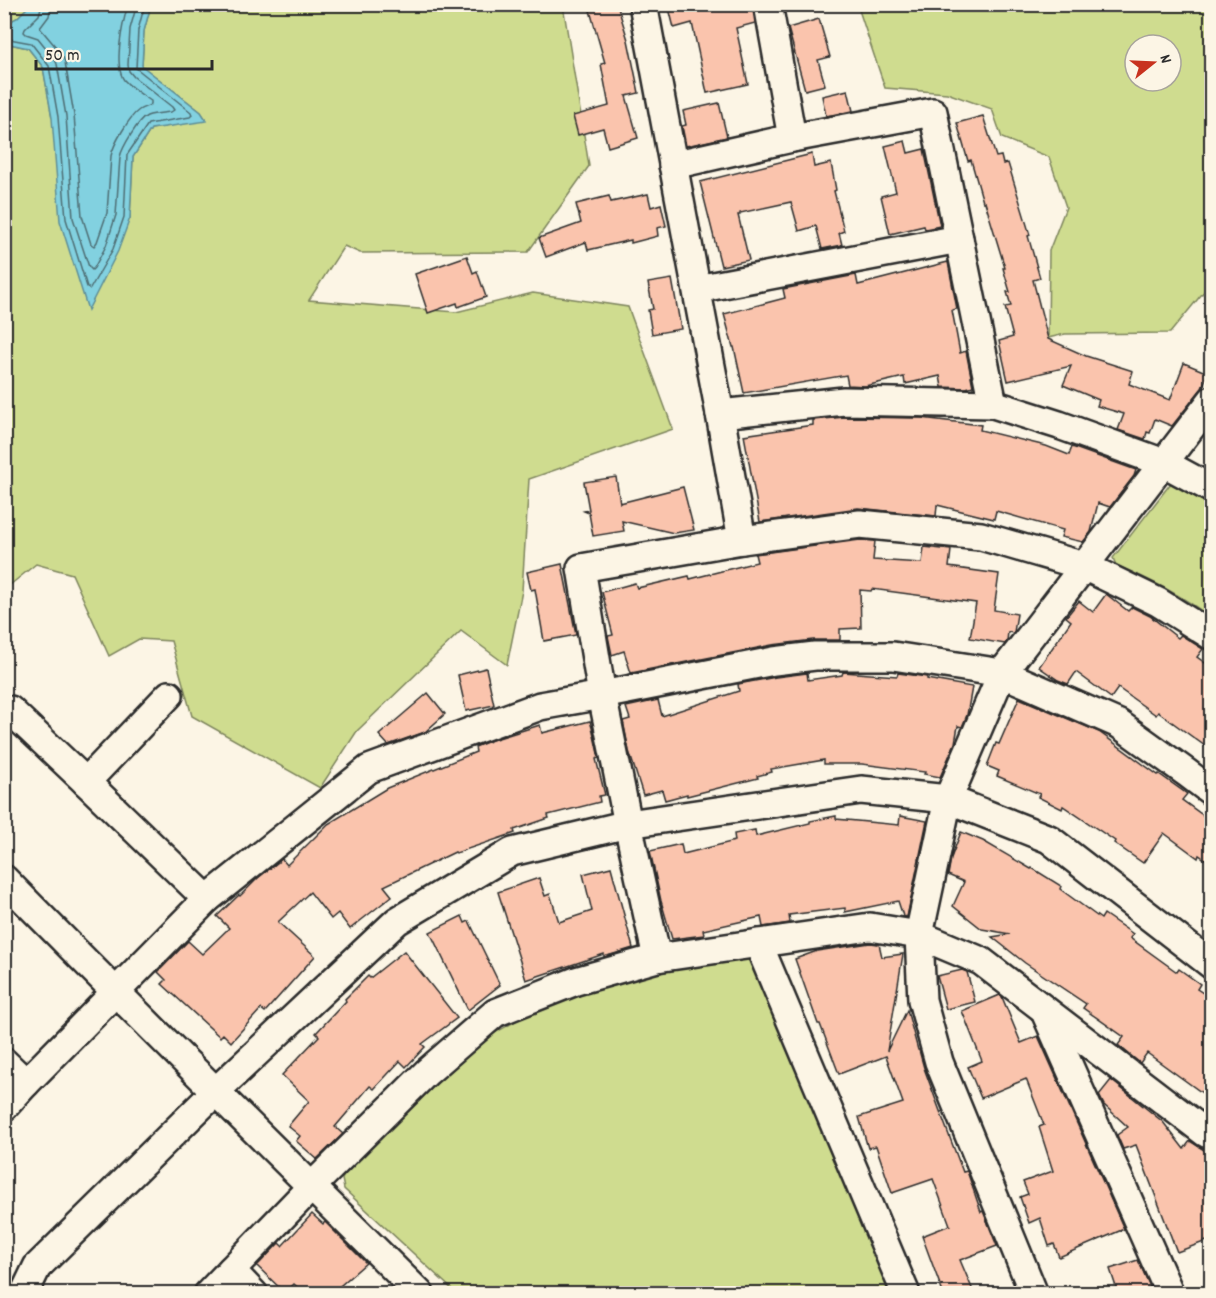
<svg xmlns="http://www.w3.org/2000/svg" width="1216" height="1298" font-family="Dekko,sans-serif">
  <style>
    .green { fill: #cfdc8f; stroke: #7d845d; stroke-width: 1.5; fill-rule: evenodd }
    .water { fill: #82d1e0; stroke: #5f8f98; stroke-width: 1.5 }
    .lines { fill: none; stroke-linecap: round; stroke-linejoin: round }
    .shore { stroke: #4e6d73; stroke-width: 1.5 }
    .building { fill: #fac4ad; stroke: #2b2b2b; stroke-width: 1.5 }
    .minor-casing { stroke: #2b2b2b; stroke-width: 32 }
    .minor { stroke: #fcf5e5; stroke-width: 27 }
  </style>
  <rect width="100%" height="100%" fill="#fcf5e5"/>
  <filter id="ink" filterUnits="userSpaceOnUse"><feTurbulence type="fractalNoise" baseFrequency=".0167" numOctaves="2"/><feDisplacementMap in="SourceGraphic" scale="12" xChannelSelector="R" yChannelSelector="G"/><feConvolveMatrix kernelMatrix="1 2 1 2 8 2 1 2 1" color-interpolation-filters="sRGB"/></filter>
  <g filter="url(#ink)">
    <!-- green -->
    <g class="green">
      <path d="M857,4L1211,5V283L1170,333L1065,334L1048,338L1049,251L1066,207L1049,157L1002,138L992,109L947,93L885,88ZM1135,45H1171V81H1135Z"/>
      <path d="M4,5H30L17,18L5,24Z"/>
      <path d="M151,5H563L589,166L528,252L360,253L344,246L309,300L456,312L533,293L628,307L673,429L529,479L522,591L507,665L461,631L357,731L320,788L192,716L171,641L139,639L109,656L72,574L36,564L5,589V43L28,48L43,67L52,117L130,218L133,157L151,129L206,120L201,112L142,66L144,31Z"/>
      <path d="M1171,483L1211,505V618C1182,595 1150,580 1116,565L1113,558Z"/>
      <path d="M756,953L895,1293H456L344,1189L342,1179L346,1172L407,1110L491,1035L543,1006L579,992L640,976Z"/>
    </g>
    <!-- water -->
    <path class="water" d="M30,5H151L144,31L142,66L201,112L207,121L151,129L133,157L130,218L118,251L88,310L60,221L52,118L43,67L28,48L5,43V24L17,18Z"/>
    <g class="lines">
      <!-- shore -->
      <g class="shore">
        <path d="M42,4L39,15L25,29L24,32L26,34L38,38L54,58L57,64L66,116L73,218L89,267L92,270L94,268L106,246L116,215L120,157C122,148 138,120 147,116C154,113 164,113 171,112L174,110L172,107L134,77L129,71L128,65L130,29L137,4"/>
        <path d="M51,4L49,16L40,28L61,53L65,62L74,115L82,216L91,244L94,246L97,242L107,213L111,156C113,145 129,117 139,110C143,107 148,107 151,104V101C142,95 131,88 124,80C113,65 123,22 128,4"/>
        <path d="M4,38L31,43L49,66L58,117L66,219L87,287L90,289L113,249L124,217L127,155L148,124L190,117L192,115L191,112L136,68L138,30L145,4"/>
      </g>
    </g>
    <!-- building -->
    <g class="building">
      <path d="M598,4H617L628,40L639,93L626,96L638,138L608,147L603,128L578,135L573,116L609,106L601,64L605,63L589,7Z"/>
      <path d="M668,4H752L755,23L736,28L748,84L707,93L692,23L674,28Z"/>
      <path d="M819,19L830,57L818,60L825,85L805,90L788,28Z"/>
      <path d="M848,90L853,111L826,116L822,96Z"/>
      <path d="M719,103L727,137L686,146L682,126L686,125L683,111Z"/>
      <path d="M983,116L996,157L1001,156L1003,164L1008,163L1030,235L1028,236L1040,278L1033,280L1048,339L1086,356L1133,371L1129,384L1170,400L1184,363L1208,373L1202,388L1172,426L1155,419L1150,433L1147,432L1145,439L1118,430L1124,414L1097,406L1099,400L1063,385L1071,366L1008,381L999,341L1013,337L1005,307L1011,306L1007,292H1010L1003,268H1005L985,202H983L971,160L968,161L957,123Z"/>
      <path d="M905,141L908,153L924,149L940,226L925,229L924,226L890,234L881,196L896,192L885,146Z"/>
      <path d="M812,154L814,167L831,163L836,190L834,191L844,231L839,233L842,245L822,249L816,226L799,231L791,202L740,213V215H738L749,260L721,266L700,182Z"/>
      <path d="M648,194L651,207L661,204L666,226L657,228L658,236L631,243V240L588,250L586,242L546,257L539,238L581,223L576,204L609,196L611,202Z"/>
      <path d="M467,256L473,273L477,271L486,297L458,307L457,303L428,313L415,274Z"/>
      <path d="M948,262L957,309L952,310L960,353L966,351L973,386L966,388L942,387L940,376L905,384L904,377L865,386L848,385L846,375L744,393L734,347H733L724,314L785,298L783,289L856,275L858,285Z"/>
      <path d="M672,279L681,329L652,334L648,310L653,309L648,283Z"/>
      <path d="M845,417L921,418L981,425L980,430L1046,446L1069,455L1072,447L1136,470L1134,476L1110,507L1098,503L1091,532L1083,542L1061,537L1063,530L996,511L994,519L937,505L936,516L858,508L760,522L744,435L813,425V420Z"/>
      <path d="M616,477L620,503L683,487L694,530L674,533L622,521L624,531L593,536L589,513L584,511L589,510L584,482Z"/>
      <path d="M860,540L875,541L873,560L922,563L924,547L951,550L949,567L999,574L994,610L1017,614L1014,632L1013,633L1008,632L1007,641L1005,644L970,638L976,603L872,589L871,591L860,590L861,628L840,629V640H813L772,645L631,673L624,651L612,655L608,636L613,635L602,592L635,583L637,588L689,576L690,579L757,562L755,554Z"/>
      <path d="M562,564L576,635L544,641L535,589L531,590L527,572Z"/>
      <path d="M1106,594L1128,611L1132,607L1150,616L1178,638L1181,635L1203,649L1197,657L1212,668V751L1158,712L1156,715L1118,688L1111,698L1076,672L1068,684L1058,680L1039,667L1071,621L1066,617L1079,601L1093,612Z"/>
      <path d="M486,668L494,705L466,711L458,675Z"/>
      <path d="M843,672L897,676L898,673L927,677V679L972,687L967,715L962,727L958,726L955,743L940,777L924,774L925,772L862,764H824V760L771,769L772,772L757,776L758,778L687,796V794L665,800L662,790L643,795L629,751L623,721L630,719L626,707L658,700L662,716L739,691L738,684L776,677L807,673L808,680L842,675Z"/>
      <path d="M428,693L445,714L425,732L388,745L379,735Z"/>
      <path d="M1019,698L1099,732L1158,775L1159,774L1187,794L1182,800L1212,822V864L1199,855L1198,858L1164,833L1143,863L1114,843L1115,841L1063,806L1062,809L1038,797L1040,794L997,776L999,771L987,766L996,743L999,744Z"/>
      <path d="M590,721L593,731L599,758L596,759L605,795L599,796L600,802L548,815L549,818L514,830L515,833L456,853L455,852L384,886L392,896L350,929L338,913L331,919L310,892L278,922L315,956L265,1012L261,1009L231,1042L223,1034L220,1037L162,984L166,980L158,972L188,941L202,954L229,928L217,916L239,895L240,896L258,878L282,859L287,865L328,824L387,788L476,752L475,747L492,740L540,725L542,733Z"/>
      <path d="M836,816V819L899,825L900,816L927,821L907,917L903,916L898,901L845,912V908L789,915L790,923L763,927L761,917L703,930L704,935L672,939L661,901L650,851L681,844L683,854L735,841L734,834L755,830L756,836L810,823V821Z"/>
      <path d="M961,832L983,841L1031,869L1032,868L1061,886L1060,889L1101,919L1104,914L1133,934L1130,938L1177,972L1179,969L1200,984L1197,989L1212,999V1100L1147,1053L1140,1063L1118,1045L1124,1037L1083,1008L1086,1004L1025,963L992,937L1010,934L982,929L953,906L964,882L948,875L951,858Z"/>
      <path d="M611,867L633,948L604,957V954L526,980L498,892L539,878L545,896L550,894L559,922L592,911L583,874Z"/>
      <path d="M462,916L465,923L469,921L500,985L468,1010L430,932Z"/>
      <path d="M870,943L879,944L882,957L903,954L887,1051L907,1010L918,1050H919L924,1068L950,1138L963,1172L967,1171L981,1212L983,1211L997,1246L960,1260L974,1293H943L922,1236L950,1225L933,1179L892,1193L876,1146L868,1148L859,1117L903,1103L886,1056L839,1074L820,1024H818L795,959L817,951Z"/>
      <path d="M404,951L457,1018L422,1044L425,1047L406,1067L400,1061L374,1089L370,1086L335,1127L343,1134L317,1159L296,1141L300,1136L288,1126L309,1101L282,1075L319,1036L316,1033L346,1001L345,999L368,976L370,978Z"/>
      <path d="M962,970L967,972L975,1002L946,1009L937,976Z"/>
      <path d="M1000,995L1002,997L1021,1043L1038,1036L1124,1229L1059,1257L1054,1244L1049,1246L1040,1218L1029,1223L1020,1197L1028,1194L1023,1182L1053,1171L1039,1127L1044,1125L1026,1079L981,1098L968,1067L982,1061L962,1011Z"/>
      <path d="M1111,1080L1163,1122L1184,1149L1190,1141L1212,1155V1239L1177,1252L1136,1145L1123,1149L1117,1135L1128,1127L1104,1105L1099,1095Z"/>
      <path d="M312,1214L323,1224L325,1222L366,1263L332,1293H304L294,1284L285,1293L257,1266L279,1243L282,1246Z"/>
      <path d="M1138,1260L1153,1293H1118L1110,1269Z"/>
    </g>
    <g class="lines">
      <!-- minor casing -->
      <g class="minor-casing">
        <g id="minor">
          <path d="M643,4L720,414"/>
          <path d="M768,4L792,138L933,112L993,404"/>
          <path d="M673,165L792,138"/>
          <path d="M697,289L959,239"/>
          <path d="M1212,489L1164,463L1059,425L993,404L844,401L720,414L742,540L860,524L981,536L1084,566L1158,602L1212,636"/>
          <path d="M742,540L581,568L602,695L774,661L815,656H893L1002,673L1119,724L1187,773L1212,792"/>
          <path d="M169,695L86,782L207,899L369,769L540,706L602,695L628,824L657,958L576,981L495,1013L427,1072L312,1186L231,1270L254,1294"/>
          <path d="M4,716L10,710L86,782"/>
          <path d="M4,879C141,1019 281,1156 420,1294"/>
          <path d="M758,943L906,1294"/>
          <path d="M657,958L870,927L919,935L948,799L1002,673L1212,400"/>
          <path d="M1046,1014L1170,1294"/>
          <path d="M4,1062L26,1083L4,1107"/>
          <path d="M26,1083L207,899"/>
          <path d="M24,1294L37,1267L216,1091L397,921L512,852L628,824L861,790L948,799L1049,839L1212,965"/>
          <path d="M208,1294L231,1270"/>
          <path d="M1034,1294L939,1062L922,1000L919,935L981,961L1206,1133L1212,1126"/>
        </g>
      </g>
      <!-- minor -->
      <use href="#minor" class="minor"/>
    </g>
  </g>
  <!-- margin -->
  <rect width="1216" height="1298" fill="none" stroke="#fcf5e5" stroke-width="24"/>
  <rect x="12" y="12" width="1192" height="1274" fill="none" stroke="#2b2b2b" stroke-width="2" filter="url(#ink)"/>
  <!-- north arrow -->
  <g transform="translate(1153 63) rotate(72)"><circle r="28" fill="#fcf5e5" stroke="#a8a49b" stroke-width="1.5"/>
  <path d="M0-4.5L10 22L0 15L-10 22Z" fill="#c8321e"/>
  <text y="-9" font-size="16" font-weight="bold" text-anchor="middle" fill="#2b2b2b">N</text>
  </g>
  <!-- scale -->
  <path d="M36 60v9h176v-9" fill="none" stroke="#2b2b2b" stroke-width="3"/>
  <text x="45" y="60" font-size="18" fill="#2b2b2b" stroke="#fcf5e5" stroke-width="4.5" paint-order="stroke">50 m</text>
</svg>
